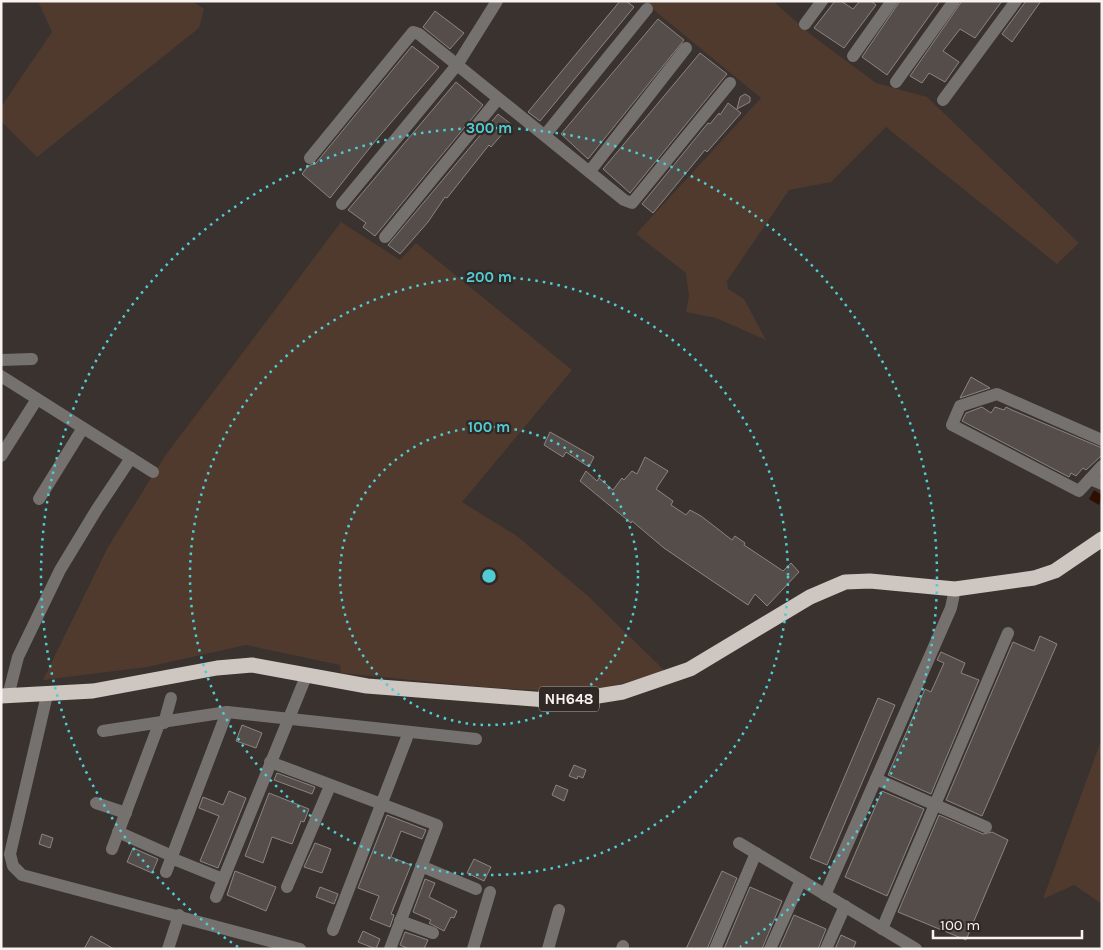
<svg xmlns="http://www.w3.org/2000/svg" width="1103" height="950" font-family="Karla,sans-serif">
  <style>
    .green { fill: #503a2e }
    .water { fill: #2e1000 }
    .building { fill: #544d49; stroke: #8c8480 }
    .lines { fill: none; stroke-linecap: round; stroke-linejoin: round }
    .minor { stroke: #75716f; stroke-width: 12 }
    .highway { stroke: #cec6c1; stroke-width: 15 }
    .ring { fill: none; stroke: #51ccd4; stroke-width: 2.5; stroke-dasharray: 2.5 5 }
    .labels { text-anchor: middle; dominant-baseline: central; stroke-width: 4.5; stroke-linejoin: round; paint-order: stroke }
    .shield { fill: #2f2825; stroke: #bcb6b4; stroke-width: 1 }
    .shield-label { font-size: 15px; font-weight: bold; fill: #f8f3f1 }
    .centre { fill: #51ccd4; stroke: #2f2825; stroke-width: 2.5 }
    .ring-label { font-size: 15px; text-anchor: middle; font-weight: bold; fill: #51ccd4; stroke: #2f2825; stroke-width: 4.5; stroke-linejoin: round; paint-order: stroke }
  </style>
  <rect width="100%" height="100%" fill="#39322f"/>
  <!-- green -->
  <g class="green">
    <path d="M38,1H192L204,9L199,28L37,157L1,121V107L52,32Z"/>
    <path d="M643,1H773L810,34L876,83L927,97L1079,243L1057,264L886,127L831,182L789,190L727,281L728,289L744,299L766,340L716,318L686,312L689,296L686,273L636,234L761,98Z"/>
    <path d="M341,222L400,260L416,243L572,370L462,502L517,536L588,596L665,671L610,687L564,692L482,687L341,673L340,665L246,645L147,667L43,680L108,547L165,456Z"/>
    <path d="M1102,738V904L1074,885L1043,899Z"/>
  </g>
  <!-- water -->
  <path class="water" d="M1094,490L1102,495L1099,505L1089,499Z"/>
  <!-- building -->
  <g class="building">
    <path d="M620,1H626L634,7L540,121L528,112Z"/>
    <path d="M835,1H841L853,9L860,1H871L876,5L844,48L814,28Z"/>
    <path d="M900,1H940L887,75L862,57Z"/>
    <path d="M962,1H1002L975,38L960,29L943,51L959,62L945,82L929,73L922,83L910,76Z"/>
    <path d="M1026,1H1041L1012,42L1002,34Z"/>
    <path d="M435,11L464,33L450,49L423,27Z"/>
    <path d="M658,19L684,40L588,159L561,134Z"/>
    <path d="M412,46L439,67L376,140L330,198L302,174L308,166L316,163Z"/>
    <path d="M700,53L727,74L630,193L603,169Z"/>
    <path d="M456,82L483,105L375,236L363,227L366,223L348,210Z"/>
    <path d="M745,94L750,97V102L737,109L740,97Z"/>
    <path d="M728,103L741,113L707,152L705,150L653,213L642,204L708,123L710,124L719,113L720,115Z"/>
    <path d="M498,114L511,124L491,147L489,145L447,198L445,197L428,222L400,254L388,245Z"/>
    <path d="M971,377L990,388L960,398Z"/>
    <path d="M982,407L991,413L995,407L1004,410L1006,407L1012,410L1102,448V455L1086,470L1083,468L1076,476L1071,473L1069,477L962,421L966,413Z"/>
    <path d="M550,432L594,457L589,467L566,452L563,457L544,445Z"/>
    <path d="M645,457L668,471L656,489L673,501L671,505L686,515L690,510L701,516L732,540L735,536L745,543L744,545L783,571L791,563L799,572L767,606L755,594L748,605L702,574L664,548L632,521L631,523L580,481L586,471L597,481L599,478L613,490L622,478L624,480L632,471L637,474Z"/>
    <path d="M1040,636L1057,644L982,816L946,800L1013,642L1034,651Z"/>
    <path d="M941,652L965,663L961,673L979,680L931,794L888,775L925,689L931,692L944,663L937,660Z"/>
    <path d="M878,698L895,705L827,865L810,858Z"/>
    <path d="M242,725L262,733L256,748L236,741Z"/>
    <path d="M574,765L586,770L583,778L578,776L577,779L569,776Z"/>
    <path d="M277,773L315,787L312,794L274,780Z"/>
    <path d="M556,785L568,790L564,801L552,795Z"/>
    <path d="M229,791L246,798L218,868L200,861L219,816L199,808L203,797L223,805Z"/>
    <path d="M882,791L924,809L887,896L845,877Z"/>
    <path d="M269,793L309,809L304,822L301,821L292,844L272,837L263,863L245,856Z"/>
    <path d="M387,815L426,830L422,839L401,831L391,857L411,865L391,914L394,915L390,927L370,919L379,896L358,888Z"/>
    <path d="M939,815L983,834L992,832L1008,840L966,940L898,912Z"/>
    <path d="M42,834L53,838L50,848L39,844Z"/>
    <path d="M315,843L331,849L322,873L304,867Z"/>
    <path d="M133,848L158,859L152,873L127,862Z"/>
    <path d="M474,859L491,867L484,881L467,873Z"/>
    <path d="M235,871L276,887L266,911L227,895Z"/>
    <path d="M722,871L737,878L707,949H686Z"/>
    <path d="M425,879L435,883L429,897L457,911L454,918L451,917L444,931L429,923L431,920L413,912Z"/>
    <path d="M320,887L338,894L334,904L316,897Z"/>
    <path d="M750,887L782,901L762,949H724Z"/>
    <path d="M794,915L826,929L818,949H779Z"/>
    <path d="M363,931L380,939L376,949L358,942Z"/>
    <path d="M405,932L428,940L424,949H409L400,945Z"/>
    <path d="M841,935L856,942L853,949H835Z"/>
    <path d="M91,936L114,949H84Z"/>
  </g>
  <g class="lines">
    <!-- minor -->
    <g class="minor">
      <path d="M805,24L822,1"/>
      <path d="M853,56L892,1"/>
      <path d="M896,82L954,1"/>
      <path d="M943,100L1016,1"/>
      <path d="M545,135L647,9"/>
      <path d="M310,158L413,32L419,34L624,200L632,203L730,83"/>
      <path d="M590,171L686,48"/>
      <path d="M342,204L457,65L497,1"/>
      <path d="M385,237L498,99"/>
      <path d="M1,360L32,359"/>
      <path d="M1,376L153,472"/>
      <path d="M1102,440L997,394L960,406L952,425L1079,491L1102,466"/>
      <path d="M1,456L37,399"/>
      <path d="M1090,479L1102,484"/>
      <path d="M39,499L83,428"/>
      <path d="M47,695L10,854L13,866L22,875L300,949"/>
      <path d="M8,696L18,657L60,570L97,509L131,458"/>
      <path d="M164,723L171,698"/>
      <path d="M103,731L227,712L476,739"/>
      <path d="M270,762L437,825L390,949"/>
      <path d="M876,779L986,827"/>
      <path d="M96,803L126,813"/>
      <path d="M118,832L172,856"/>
      <path d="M739,843L916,949"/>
      <path d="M112,849L159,724"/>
      <path d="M171,858L223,879"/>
      <path d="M421,866L476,889"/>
      <path d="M166,872L227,712"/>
      <path d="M287,887L330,786"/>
      <path d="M825,895L951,608L955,589"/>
      <path d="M216,897L307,674"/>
      <path d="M400,921L433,933"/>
      <path d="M882,929L1008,633"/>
      <path d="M333,930L409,732"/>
      <path d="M168,949L179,915"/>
      <path d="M473,949L490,892"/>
      <path d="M548,949L559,910"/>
      <path d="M622,949L623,946"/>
      <path d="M715,949L756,853"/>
      <path d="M770,949L801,880"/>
      <path d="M826,949L845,906"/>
    </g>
    <!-- highway -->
    <path class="highway" d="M1,696L93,691L217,668L252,665L367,686L547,700L579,699L623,692L690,669L810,597L845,582L870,581L955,589L1034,578L1055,571L1102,539"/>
  </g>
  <!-- distance rings -->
  <g class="ring">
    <circle cx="489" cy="576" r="149"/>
    <circle cx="489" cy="576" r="299"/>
    <path d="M238 947A448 448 0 1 1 740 947"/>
  </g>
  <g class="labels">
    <!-- shield labels -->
    <rect class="shield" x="539" y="686.5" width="60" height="25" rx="4"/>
    <g class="shield-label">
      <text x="569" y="699">NH648</text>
    </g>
  </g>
  <circle cx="489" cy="576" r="8" class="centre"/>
  <g class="ring-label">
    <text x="489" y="133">300 m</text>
    <text x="489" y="282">200 m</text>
    <text x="489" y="432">100 m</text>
  </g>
  <!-- border -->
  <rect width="1103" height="950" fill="none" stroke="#f8f3f1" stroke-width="5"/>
  <!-- scale -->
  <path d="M933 930v8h149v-8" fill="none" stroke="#f8f3f1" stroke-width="2.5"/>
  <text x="940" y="930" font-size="15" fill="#f8f3f1" stroke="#2f2825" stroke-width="4" paint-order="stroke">100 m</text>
</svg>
